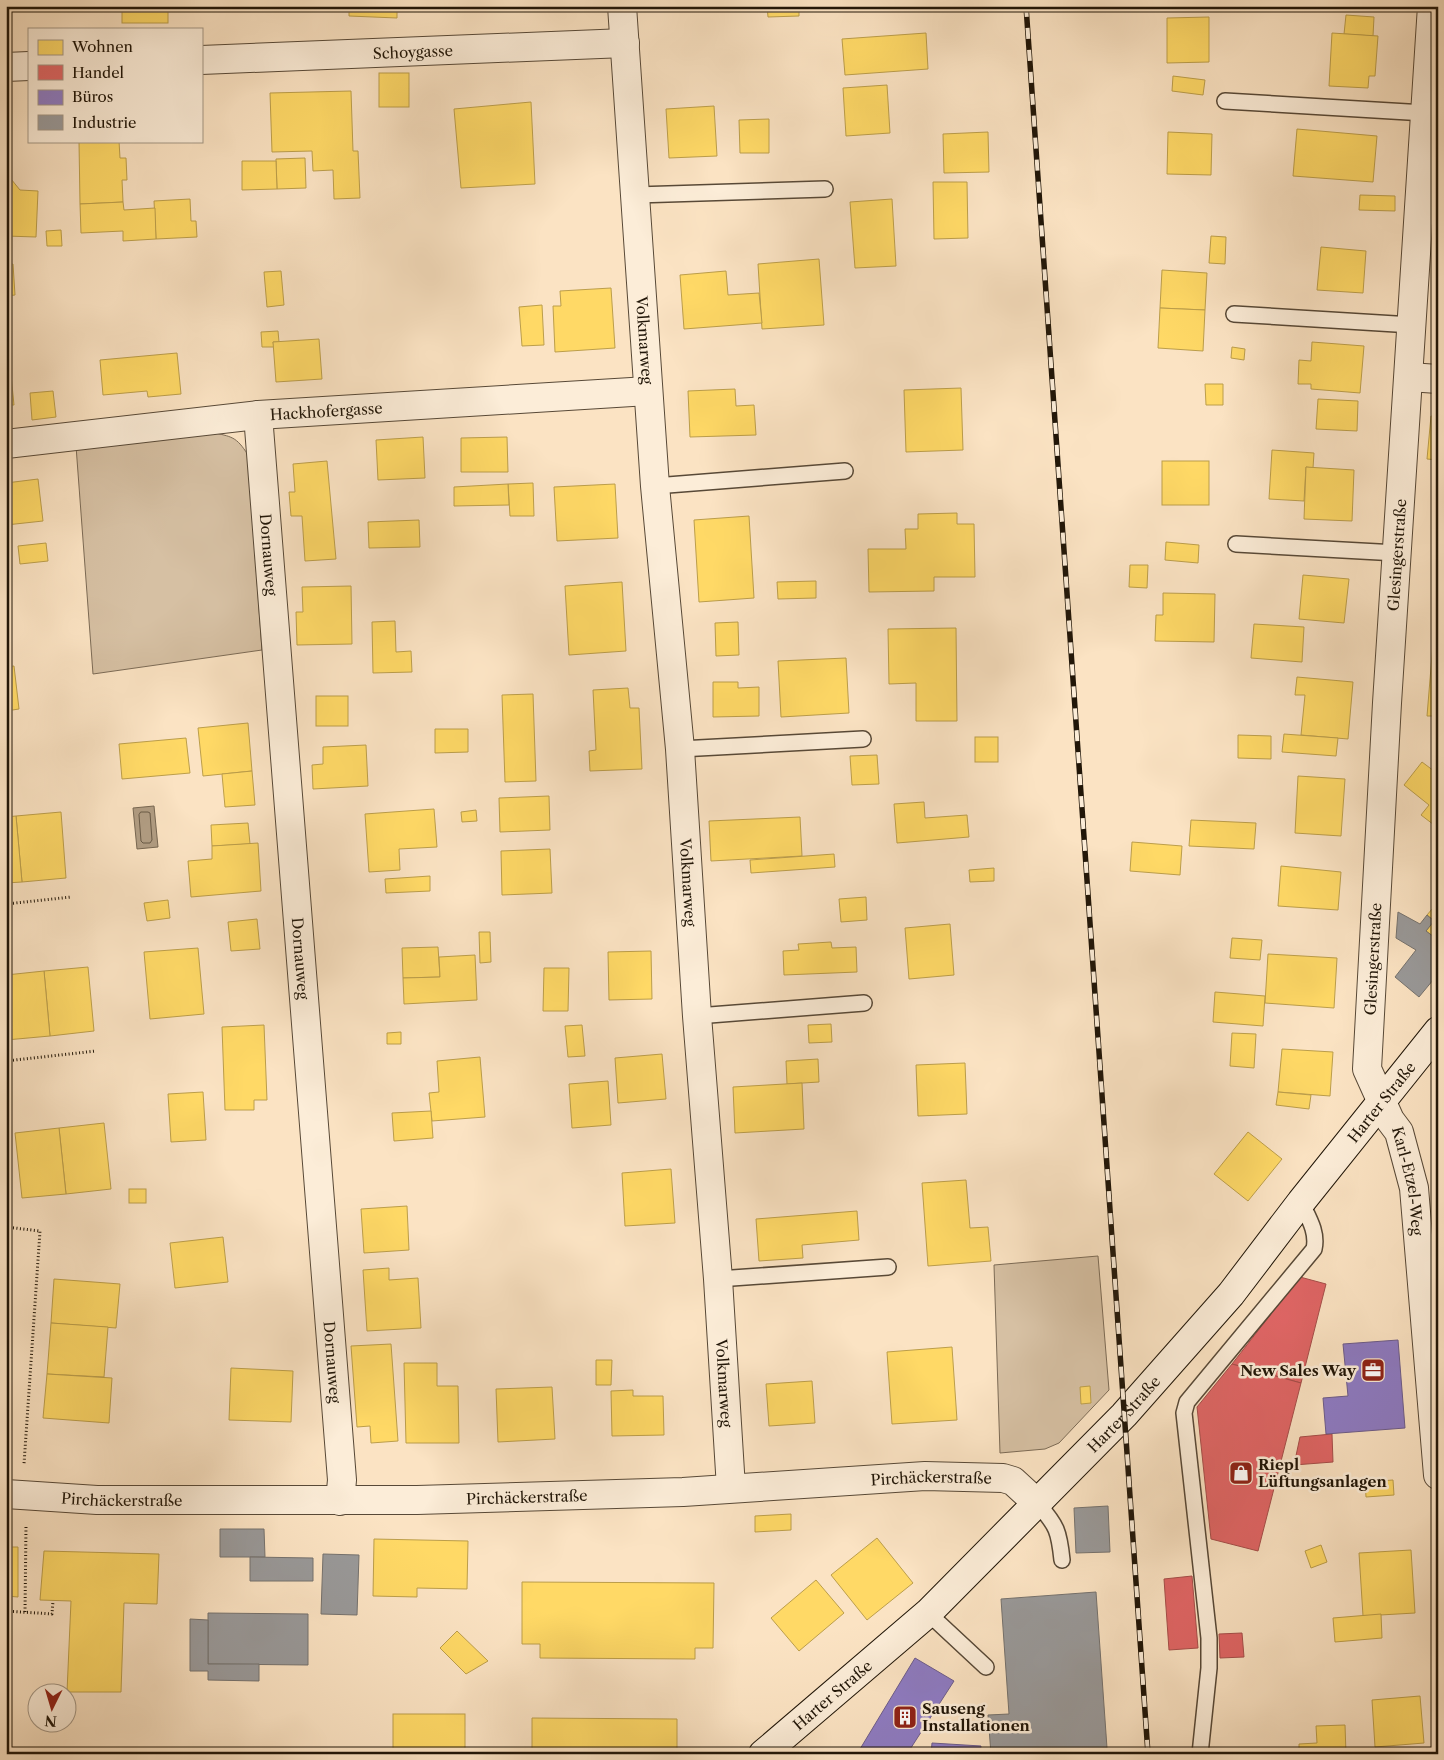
<svg xmlns="http://www.w3.org/2000/svg" width="1444" height="1760" font-family="'Libre Caslon Text',serif">
  <style>
    .green { fill: #d6c0a3; stroke: #7c6b56 }
    .water { fill: #b19d83; stroke: #776752 }
    .homes { fill: #ffd966; stroke: #bc9e4a }
    .shops { fill: #e06666; stroke: #a74e4a }
    .offices { fill: #8e7cc3; stroke: #6d5d8b }
    .industry { fill: #999; stroke: #75726e }
    .lines { fill: none; stroke-linecap: round; stroke-linejoin: round }
    .shore { stroke: #695a46; stroke-width: 1 }
    .lane-casing { stroke: #584937; stroke-width: 18 }
    .street-casing { stroke: #584937; stroke-width: 30 }
    .secondary-casing { stroke: #211608; stroke-width: 30 }
    .path { stroke: #211608; stroke-width: 3; stroke-dasharray: 1 2.5; stroke-linecap: butt }
    .lane { stroke: #fcedd8; stroke-width: 15 }
    .street { stroke: #fcedd8; stroke-width: 28 }
    .secondary { stroke: #fcedd8; stroke-width: 28 }
    .rail-casing { stroke: #211608; stroke-width: 5.5 }
    .rail { stroke: #fcedd8; stroke-width: 4; stroke-dasharray: 11; stroke-linecap: butt }
    .labels { text-anchor: middle; dominant-baseline: central; stroke-width: 5; stroke-linejoin: round; paint-order: stroke }
    .street-label { font-size: 15px; fill: #211608; stroke: #fcedd8 }
    .poi-label { font-size: 15px; font-weight: bold; fill: #211608; stroke: #fcedd8; text-anchor: start }
  </style>
  <rect width="100%" height="100%" fill="#fbe3c3"/>
  <filter id="stains"><feTurbulence type="fractalNoise" baseFrequency=".004" numOctaves="4"/><feColorMatrix values="0 0 0 0 .2 0 0 0 0 .09 0 0 0 0 .02 0 0 0 .5 -.17"/></filter>
  <radialGradient id="worn" r=".72"><stop offset=".6" stop-color="#630" stop-opacity="0"/><stop offset="1" stop-color="#630" stop-opacity=".3"/></radialGradient>
  <!-- green -->
  <g class="green">
    <path d="M211,432C232,437 236,436 248,455L262,650L93,674L76,446Z"/>
    <path d="M1098,1256L1109,1390L1059,1443L1045,1449L1000,1453L994,1265Z"/>
  </g>
  <!-- water -->
  <path class="water" d="M154,806L158,847L137,849L133,808Z"/>
  <!-- homes -->
  <g class="homes">
    <rect x="122" y="6" width="46" height="17"/>
    <path d="M349,6H397V18L349,16Z"/>
    <rect x="504" y="6" width="22" height="4"/>
    <path d="M767,6H799V16L768,17Z"/>
    <path d="M1346,15L1374,17L1373,36L1344,34Z"/>
    <path d="M1209,17V62L1167,63V18Z"/>
    <path d="M926,33L928,69L845,75L842,39Z"/>
    <path d="M1332,33L1378,36L1375,76H1369L1368,88L1329,86Z"/>
    <rect x="379" y="73" width="30" height="34"/>
    <path d="M1173,76L1205,80L1203,95L1172,91Z"/>
    <path d="M887,85L890,133L846,136L843,88Z"/>
    <path d="M351,91L353,151H358L360,198L334,199L333,170L313,171L312,151L272,152L270,93Z"/>
    <path d="M531,102L535,184L461,188L454,109Z"/>
    <path d="M714,106L717,156L669,158L666,109Z"/>
    <path d="M769,119V153H740L739,120Z"/>
    <path d="M1297,129L1377,136L1373,182L1293,176Z"/>
    <path d="M988,132L989,172L944,173L943,134Z"/>
    <path d="M1168,132L1212,134L1211,175L1167,174Z"/>
    <path d="M119,141L120,158H126L127,180H122L123,202L80,204L79,142Z"/>
    <path d="M305,158L306,188L277,189L276,159Z"/>
    <path d="M242,161H276L277,189L242,190Z"/>
    <path d="M11,179L20,190L38,191L36,237L6,236V183Z"/>
    <path d="M933,182H967L968,238L934,239Z"/>
    <path d="M1360,195L1395,196V211L1359,210Z"/>
    <path d="M190,199L191,221H196L197,237L156,239L154,201Z"/>
    <path d="M892,199L896,266L855,268L850,202Z"/>
    <path d="M123,202L124,210L155,208L156,239L123,241V231L81,233L80,204Z"/>
    <path d="M61,230L62,246H47L46,231Z"/>
    <path d="M1211,236L1226,237L1225,264L1209,263Z"/>
    <path d="M1321,247L1366,251L1363,293L1317,290Z"/>
    <path d="M819,259L824,325L762,329L758,264Z"/>
    <path d="M13,264L15,295L6,296V265Z"/>
    <path d="M1162,270L1207,273L1205,310L1160,308Z"/>
    <path d="M281,271L284,305L267,307L264,272Z"/>
    <path d="M726,271L728,295L759,293L762,323L684,329L680,275Z"/>
    <path d="M611,288L615,348L555,352L553,306H561L560,291Z"/>
    <path d="M542,305L544,345L522,346L519,307Z"/>
    <path d="M1160,308L1205,310L1203,351L1158,348Z"/>
    <path d="M278,331L279,342H273L274,347H262L261,332Z"/>
    <path d="M319,339L322,379L276,382L273,342Z"/>
    <path d="M1312,342L1364,346L1360,393L1311,389V384H1298L1299,360L1311,361Z"/>
    <path d="M1232,347L1245,349L1244,360L1231,358Z"/>
    <path d="M177,353L181,394L148,397L147,391L103,395L100,360Z"/>
    <path d="M10,365L14,405H6V366Z"/>
    <path d="M1205,384H1223V405H1206Z"/>
    <path d="M961,388L963,450L906,452L904,390Z"/>
    <path d="M735,389L736,406L754,405L756,435L690,437L688,391Z"/>
    <path d="M53,391L56,417L32,420L30,393Z"/>
    <path d="M1318,399L1358,401L1357,431L1316,429Z"/>
    <path d="M1431,416L1438,417V460L1427,459Z"/>
    <path d="M423,437L425,478L378,480L376,440Z"/>
    <path d="M507,437L508,472H461V438Z"/>
    <path d="M1272,450L1314,453L1313,468L1306,467L1304,501L1269,499Z"/>
    <path d="M327,461L336,559L305,561L302,516H291L289,492H295L293,464Z"/>
    <rect x="1162" y="461" width="47" height="44"/>
    <path d="M1306,467L1354,470L1352,521L1304,519Z"/>
    <path d="M38,479L43,521L6,525V483Z"/>
    <path d="M533,483L534,516H510L508,484Z"/>
    <path d="M508,484L509,505L454,506V487Z"/>
    <path d="M615,484L618,538L557,541L554,487Z"/>
    <path d="M957,513V524H974L975,577H934V591L869,592L868,549H906L905,529H918V514Z"/>
    <path d="M749,516L754,598L699,602L694,520Z"/>
    <path d="M419,520L420,547L369,548L368,522Z"/>
    <path d="M1166,542L1199,545L1198,563L1165,560Z"/>
    <path d="M46,543L48,561L20,564L18,546Z"/>
    <path d="M1130,565H1148L1147,588L1129,587Z"/>
    <path d="M1303,575L1349,579L1344,623L1299,619Z"/>
    <path d="M816,581V598L778,599L777,582Z"/>
    <path d="M622,582L626,651L569,655L565,586Z"/>
    <path d="M351,586L352,644L297,645L296,612H303L302,587Z"/>
    <path d="M1163,593L1215,594L1214,642L1155,641L1156,615H1163Z"/>
    <path d="M395,621L396,652L411,651L412,672L373,673L372,622Z"/>
    <path d="M738,622L739,655L716,656L715,623Z"/>
    <path d="M1254,624L1304,627L1302,662L1251,658Z"/>
    <path d="M956,628L957,721H916V683L889,684L888,629Z"/>
    <path d="M1434,631H1438V716H1427Z"/>
    <path d="M846,658L849,713L781,717L778,661Z"/>
    <path d="M14,666L19,709L6,711V667Z"/>
    <path d="M1297,677L1353,682L1348,739L1301,735L1305,695H1295Z"/>
    <path d="M713,682H738V688L759,687V716L713,717Z"/>
    <path d="M628,688L630,708H639L642,769L590,771L589,751L596,750L593,690Z"/>
    <path d="M533,694L536,781L505,782L502,695Z"/>
    <rect x="316" y="696" width="32" height="30"/>
    <path d="M248,723L252,771L203,776L198,728Z"/>
    <path d="M435,729H468V752L435,753Z"/>
    <path d="M1284,734L1338,738L1336,756L1282,752Z"/>
    <path d="M1238,735L1271,736V759L1238,758Z"/>
    <rect x="975" y="737" width="23" height="25"/>
    <path d="M186,738L190,773L122,779L119,744Z"/>
    <path d="M366,745L368,786L313,789L312,765L323,764V747Z"/>
    <path d="M877,755L879,784L852,785L850,756Z"/>
    <path d="M1422,762L1438,774V828L1421,815L1429,805L1404,785Z"/>
    <path d="M252,771L255,805L225,807L222,774Z"/>
    <path d="M1298,776L1345,779L1341,836L1295,833Z"/>
    <path d="M549,796L550,830L500,832L499,798Z"/>
    <path d="M924,802L925,818L967,815L969,837L897,843L894,804Z"/>
    <path d="M434,809L437,847L399,849L400,870L369,872L365,814Z"/>
    <path d="M476,810L477,821L462,822L461,812Z"/>
    <path d="M61,812L66,878L22,882L16,816Z"/>
    <path d="M16,816L22,882L6,883V817Z"/>
    <path d="M800,817L802,856L711,861L709,821Z"/>
    <path d="M1191,820L1256,823L1254,849L1189,846Z"/>
    <path d="M248,823L250,844L212,846L211,825Z"/>
    <path d="M1132,842L1182,846L1180,875L1130,871Z"/>
    <path d="M258,843L261,891L191,897L188,861L212,859V846Z"/>
    <path d="M550,849L552,893L502,895L501,851Z"/>
    <path d="M834,854L835,867L751,873L750,860Z"/>
    <path d="M1281,866L1341,872L1338,910L1278,906Z"/>
    <path d="M994,868V881L970,882L969,870Z"/>
    <path d="M430,876V891L386,893L385,879Z"/>
    <path d="M866,897L867,920L841,922L839,899Z"/>
    <path d="M168,900L170,918L147,921L144,903Z"/>
    <path d="M1438,902V924L1427,915Z"/>
    <path d="M257,919L260,949L231,951L228,922Z"/>
    <path d="M1434,921L1438,924V940L1426,931Z"/>
    <path d="M950,924L954,975L909,979L905,928Z"/>
    <path d="M479,932H490L491,962L480,963Z"/>
    <path d="M1232,938L1262,940L1260,960L1230,958Z"/>
    <path d="M831,942L832,948L856,947L857,972L784,975L783,951L799,950L798,944Z"/>
    <path d="M438,947L440,977L403,978L402,948Z"/>
    <path d="M198,948L204,1014L150,1019L144,952Z"/>
    <path d="M651,951L652,999L609,1000L608,952Z"/>
    <path d="M1268,954L1337,958L1334,1008L1265,1003Z"/>
    <path d="M475,955L477,1000L404,1004L403,978L440,977L439,957Z"/>
    <path d="M88,967L94,1031L50,1036L44,971Z"/>
    <path d="M544,968H569L568,1011H543Z"/>
    <path d="M44,971L50,1036L6,1040V975Z"/>
    <path d="M1215,992L1265,996L1263,1026L1213,1022Z"/>
    <path d="M831,1024L832,1042L809,1043L808,1025Z"/>
    <path d="M264,1025L267,1100H254V1110H225L222,1027Z"/>
    <path d="M582,1025L585,1056L568,1057L565,1026Z"/>
    <path d="M401,1032V1044H387V1033Z"/>
    <path d="M1232,1033L1256,1034L1254,1068L1230,1066Z"/>
    <path d="M1282,1049L1333,1052L1330,1096L1278,1092Z"/>
    <path d="M662,1054L666,1099L618,1103L615,1058Z"/>
    <path d="M480,1057L485,1117L432,1121L429,1093L439,1092L437,1061Z"/>
    <path d="M818,1059L819,1082L787,1084L786,1061Z"/>
    <path d="M965,1063L967,1114L918,1116L916,1065Z"/>
    <path d="M608,1081L611,1125L572,1128L569,1084Z"/>
    <path d="M802,1083L804,1129L735,1133L733,1087Z"/>
    <path d="M203,1092L206,1140L171,1142L168,1094Z"/>
    <path d="M1278,1092L1311,1095L1309,1109L1276,1105Z"/>
    <path d="M431,1111L433,1138L394,1141L392,1113Z"/>
    <path d="M104,1123L111,1189L66,1194L59,1128Z"/>
    <path d="M59,1128L66,1194L22,1198L15,1133Z"/>
    <path d="M1248,1132L1282,1159L1248,1201L1214,1174Z"/>
    <path d="M671,1169L675,1223L625,1226L622,1173Z"/>
    <path d="M966,1180L970,1228L988,1227L991,1261L928,1266L922,1183Z"/>
    <rect x="129" y="1189" width="17" height="14"/>
    <path d="M407,1206L409,1250L364,1253L361,1209Z"/>
    <path d="M857,1211L859,1240L802,1245L803,1258L759,1261L756,1219Z"/>
    <path d="M223,1237L228,1282L175,1288L170,1243Z"/>
    <path d="M389,1268V1280L418,1278L421,1328L367,1331L363,1270Z"/>
    <path d="M54,1279L120,1284L116,1328L51,1323Z"/>
    <path d="M51,1323L108,1327L104,1377L47,1374Z"/>
    <path d="M391,1344L398,1441L371,1443L370,1426L357,1427L351,1346Z"/>
    <path d="M952,1347L957,1420L892,1424L887,1352Z"/>
    <path d="M596,1360H612L611,1385H596Z"/>
    <path d="M404,1363H437V1386H458L459,1443H406Z"/>
    <path d="M231,1368L293,1371L291,1422L229,1420Z"/>
    <path d="M47,1374L112,1378L109,1423L43,1418Z"/>
    <path d="M812,1381L815,1423L769,1426L766,1384Z"/>
    <path d="M1090,1386L1091,1403L1081,1404L1080,1387Z"/>
    <path d="M552,1387L555,1439L498,1442L496,1389Z"/>
    <path d="M633,1390V1396H663L664,1435L612,1436L611,1391Z"/>
    <path d="M1393,1480L1394,1495L1366,1497L1365,1482Z"/>
    <path d="M791,1514V1530L755,1532V1516Z"/>
    <path d="M877,1538L913,1583L867,1620L831,1575Z"/>
    <path d="M374,1539L468,1541L467,1589L417,1588V1597L373,1596Z"/>
    <path d="M1321,1545L1327,1562L1311,1568L1305,1551Z"/>
    <path d="M6,1547H18V1597L6,1596Z"/>
    <path d="M1411,1550L1415,1613L1363,1616L1359,1553Z"/>
    <path d="M44,1551L159,1554L157,1604L124,1603L121,1692H67L71,1601L40,1600Z"/>
    <path d="M816,1580L844,1613L799,1651L771,1618Z"/>
    <path d="M522,1582L714,1583L713,1648H695V1659L540,1658V1644H522Z"/>
    <path d="M1381,1614L1382,1638L1335,1642L1333,1618Z"/>
    <path d="M457,1631L488,1661L466,1674L440,1648Z"/>
    <path d="M1420,1696L1424,1743L1375,1747L1372,1700Z"/>
    <rect x="393" y="1714" width="72" height="40"/>
    <path d="M532,1718L677,1719V1754H532Z"/>
    <path d="M1345,1725L1346,1754H1299V1744L1317,1743L1316,1726Z"/>
  </g>
  <!-- shops -->
  <g class="shops">
    <path d="M1300,1277L1326,1284L1301,1383L1232,1364Z"/>
    <path d="M1232,1364L1301,1383L1258,1551L1211,1539L1197,1407Z"/>
    <path d="M1332,1434L1333,1462L1294,1465L1300,1437Z"/>
    <path d="M1192,1576L1198,1648L1169,1650L1164,1579Z"/>
    <path d="M1242,1633L1244,1657L1220,1658L1219,1634Z"/>
  </g>
  <!-- offices -->
  <g class="offices">
    <path d="M1398,1340L1405,1428L1326,1434L1323,1398L1348,1396L1343,1344Z"/>
    <path d="M915,1658L954,1681L907,1754H857Z"/>
    <path d="M932,1743L981,1746L980,1754H931Z"/>
  </g>
  <!-- industry -->
  <g class="industry">
    <path d="M1398,912L1420,924L1427,915L1434,921L1426,931L1438,940V974L1419,997L1395,977L1416,950L1396,938Z"/>
    <path d="M1108,1506L1110,1552L1076,1553L1074,1508Z"/>
    <path d="M220,1529H264L265,1557H220Z"/>
    <path d="M323,1554L359,1555L357,1615L321,1614Z"/>
    <path d="M250,1557L313,1558V1581H250Z"/>
    <path d="M1096,1592L1107,1748L1028,1754H991L988,1715L1009,1714L1001,1599Z"/>
    <path d="M208,1613L308,1614V1665L208,1664Z"/>
    <path d="M190,1619L208,1620V1664H259V1681L208,1680V1671H190Z"/>
  </g>
  <g class="lines">
    <!-- shore -->
    <path class="shore" d="M141,812H148L150,813L152,840L150,843H143L141,841L139,815Z"/>
    <!-- lane casing -->
    <g class="lane-casing">
      <g id="lane">
        <path d="M1225,101L1425,113"/>
        <path d="M636,195L825,189"/>
        <path d="M1234,314L1412,325"/>
        <path d="M655,486L845,471"/>
        <path d="M1236,544L1397,553"/>
        <path d="M680,749L863,739"/>
        <path d="M697,1016L864,1003"/>
        <path d="M718,1279L888,1267"/>
        <path d="M1038,1504C1057,1526 1059,1531 1062,1560"/>
        <path d="M928,1613L986,1667"/>
        <path d="M1200,1754L1209,1668V1638L1184,1413L1187,1402L1314,1249C1318,1232 1308,1217 1301,1202"/>
      </g>
    </g>
    <!-- street casing -->
    <g class="street-casing">
      <g id="street">
        <path id="s1" d="M622,6L655,486L680,749L697,1016L718,1279L731,1488"/>
        <path id="s2" d="M1432,6L1387,703L1367,1069L1390,1120L1399,1132L1414,1188L1438,1475"/>
        <path id="s3" d="M201,60L625,43"/>
        <path d="M6,67L29,66"/>
        <path d="M1409,377L1438,379"/>
        <path id="s4" d="M258,415L342,1480L340,1501"/>
        <path id="s5" d="M6,444L258,415L648,391"/>
        <path id="s6" d="M6,1494L97,1500H417L683,1492L925,1476L1003,1478L1013,1481L1038,1504"/>
      </g>
    </g>
    <!-- secondary casing -->
    <g class="secondary-casing">
      <g id="secondary">
        <path id="s7" d="M763,1754L928,1613L1124,1415L1231,1294L1301,1202L1438,1031"/>
      </g>
    </g>
    <!-- path -->
    <g class="path">
      <path d="M6,904L71,897"/>
      <path d="M6,1061L96,1051"/>
      <path d="M6,1227L40,1231L24,1464"/>
      <path d="M6,1611L52,1614L53,1601"/>
      <path d="M25,1612L26,1526"/>
    </g>
    <!-- lane -->
    <use href="#lane" class="lane"/>
    <!-- street -->
    <use href="#street" class="street"/>
    <!-- secondary -->
    <use href="#secondary" class="secondary"/>
    <!-- rail casing -->
    <g class="rail-casing">
      <path id="rail" d="M1026,6L1148,1754"/>
    </g>
    <!-- rail -->
    <use href="#rail" class="rail"/>
  </g>
  <!-- icons -->
  <defs>
    <g id="office-square" transform="scale(1.25)"><rect x="-9" y="-9" width="18" height="18" rx="4" fill="#8f2418" stroke="#fcedd8"/><path d="M-6-3h4V-5.5h4V-3h4V5H-6ZM-1-4.5V-3h2v-1.5ZM-6 0V1H6V0Z" fill="#fff"/></g>
    <g id="shop-square" transform="scale(1.25)"><rect x="-9" y="-9" width="18" height="18" rx="4" fill="#8f2418" stroke="#fcedd8"/><path d="M-5-2.5h2.3a2.7 3.5 0 0 1 5.4 0H5L5.5 6h-11ZM-1.5-2.5h3a1.5 2.3 0 0 0-3 0Z" fill="#fff"/></g>
    <g id="building-square" transform="scale(1.25)"><rect x="-9" y="-9" width="18" height="18" rx="4" fill="#8f2418" stroke="#fcedd8"/><path d="M-4-6H4V6H1V3H-1V6H-4ZM-2.5-4.3h1.7v1.8h-1.7ZM.8-4.3h1.7v1.8H.8ZM-2.5-1h1.7V.8h-1.7ZM.8-1h1.7V.8H.8Z" fill="#fff"/></g>
  </defs>
  <g fill-rule="evenodd">
    <use href="#office-square" x="1373" y="1370"/>
    <use href="#shop-square" x="1241" y="1473"/>
    <use href="#building-square" x="905" y="1717"/>
  </g>
  <g class="labels">
    <!-- street labels -->
    <g class="street-label">
      <text stroke="none"><textPath href="#s3" startOffset="212">Schoygasse</textPath></text>
      <text stroke="none"><textPath href="#s1" startOffset="335">Volkmarweg</textPath></text>
      <text stroke="none"><textPath href="#s5" startOffset="322">Hackhofergasse</textPath></text>
      <text stroke="none"><textPath href="#s4" startOffset="140">Dornauweg</textPath></text>
      <text transform="translate(1397 555) rotate(-86)">Glesingerstraße</text>
      <text stroke="none"><textPath href="#s1" startOffset="879">Volkmarweg</textPath></text>
      <text stroke="none"><textPath href="#s4" startOffset="545">Dornauweg</textPath></text>
      <text transform="translate(1373 959) rotate(-87)">Glesingerstraße</text>
      <text stroke="none"><textPath href="#s7" startOffset="901">Harter Straße</textPath></text>
      <text stroke="none"><textPath href="#s2" startOffset="1186">Karl-Etzel-Weg</textPath></text>
      <text stroke="none"><textPath href="#s4" startOffset="950">Dornauweg</textPath></text>
      <text stroke="none"><textPath href="#s1" startOffset="1381">Volkmarweg</textPath></text>
      <text stroke="none"><textPath href="#s7" startOffset="496">Harter Straße</textPath></text>
      <text stroke="none"><textPath href="#s6" startOffset="926">Pirchäckerstraße</textPath></text>
      <text stroke="none"><textPath href="#s6" startOffset="521">Pirchäckerstraße</textPath></text>
      <text stroke="none"><textPath href="#s6" startOffset="116">Pirchäckerstraße</textPath></text>
      <text stroke="none"><textPath href="#s7" startOffset="91">Harter Straße</textPath></text>
    </g>
    <!-- poi labels -->
    <g class="poi-label">
      <text x="1356" y="1370" text-anchor="end">New Sales Way</text>
      <text x="1258" y="1464">Riepl<tspan x="1258" dy="17">Lüftungsanlagen</tspan></text>
      <text x="922" y="1708">Sauseng<tspan x="922" dy="17">Installationen</tspan></text>
    </g>
  </g>
  <!-- margin -->
  <rect width="1444" height="1760" fill="none" stroke="#fbe3c3" stroke-width="25"/>
  <rect x="8" y="8" width="1429" height="1745" fill="none" stroke="#211608" stroke-width="2.5"/>
  <rect x="12" y="12" width="1419" height="1735" fill="none" stroke="#211608"/>
  <!-- legend -->
  <rect x="28" y="28" width="175" height="115" fill="#fcedd8" stroke="#a49785"/>
  <rect x="38" y="40" width="25" height="15" fill="#ffd966" stroke="#a49785"/>
  <text x="72" y="52" font-size="15" fill="#211608">Wohnen</text>
  <rect x="38" y="65" width="25" height="15" fill="#e06666" stroke="#a49785"/>
  <text x="72" y="78" font-size="15" fill="#211608">Handel</text>
  <rect x="38" y="90" width="25" height="15" fill="#8e7cc3" stroke="#a49785"/>
  <text x="72" y="102" font-size="15" fill="#211608">Büros</text>
  <rect x="38" y="115" width="25" height="15" fill="#999999" stroke="#a49785"/>
  <text x="72" y="128" font-size="15" fill="#211608">Industrie</text>
  <!-- north arrow -->
  <g transform="translate(52 1708) rotate(185)"><circle r="24" fill="#fcedd8" stroke="#a49785"/>
  <path d="M0-4L9 19L0 12L-9 19Z" fill="#8f2418"/>
  <text y="-8" font-size="14" font-weight="bold" text-anchor="middle" fill="#211608">N</text>
  </g>
  <rect width="100%" height="100%" filter="url(#stains)"/>
  <rect width="100%" height="100%" fill="url(#worn)"/>
</svg>
